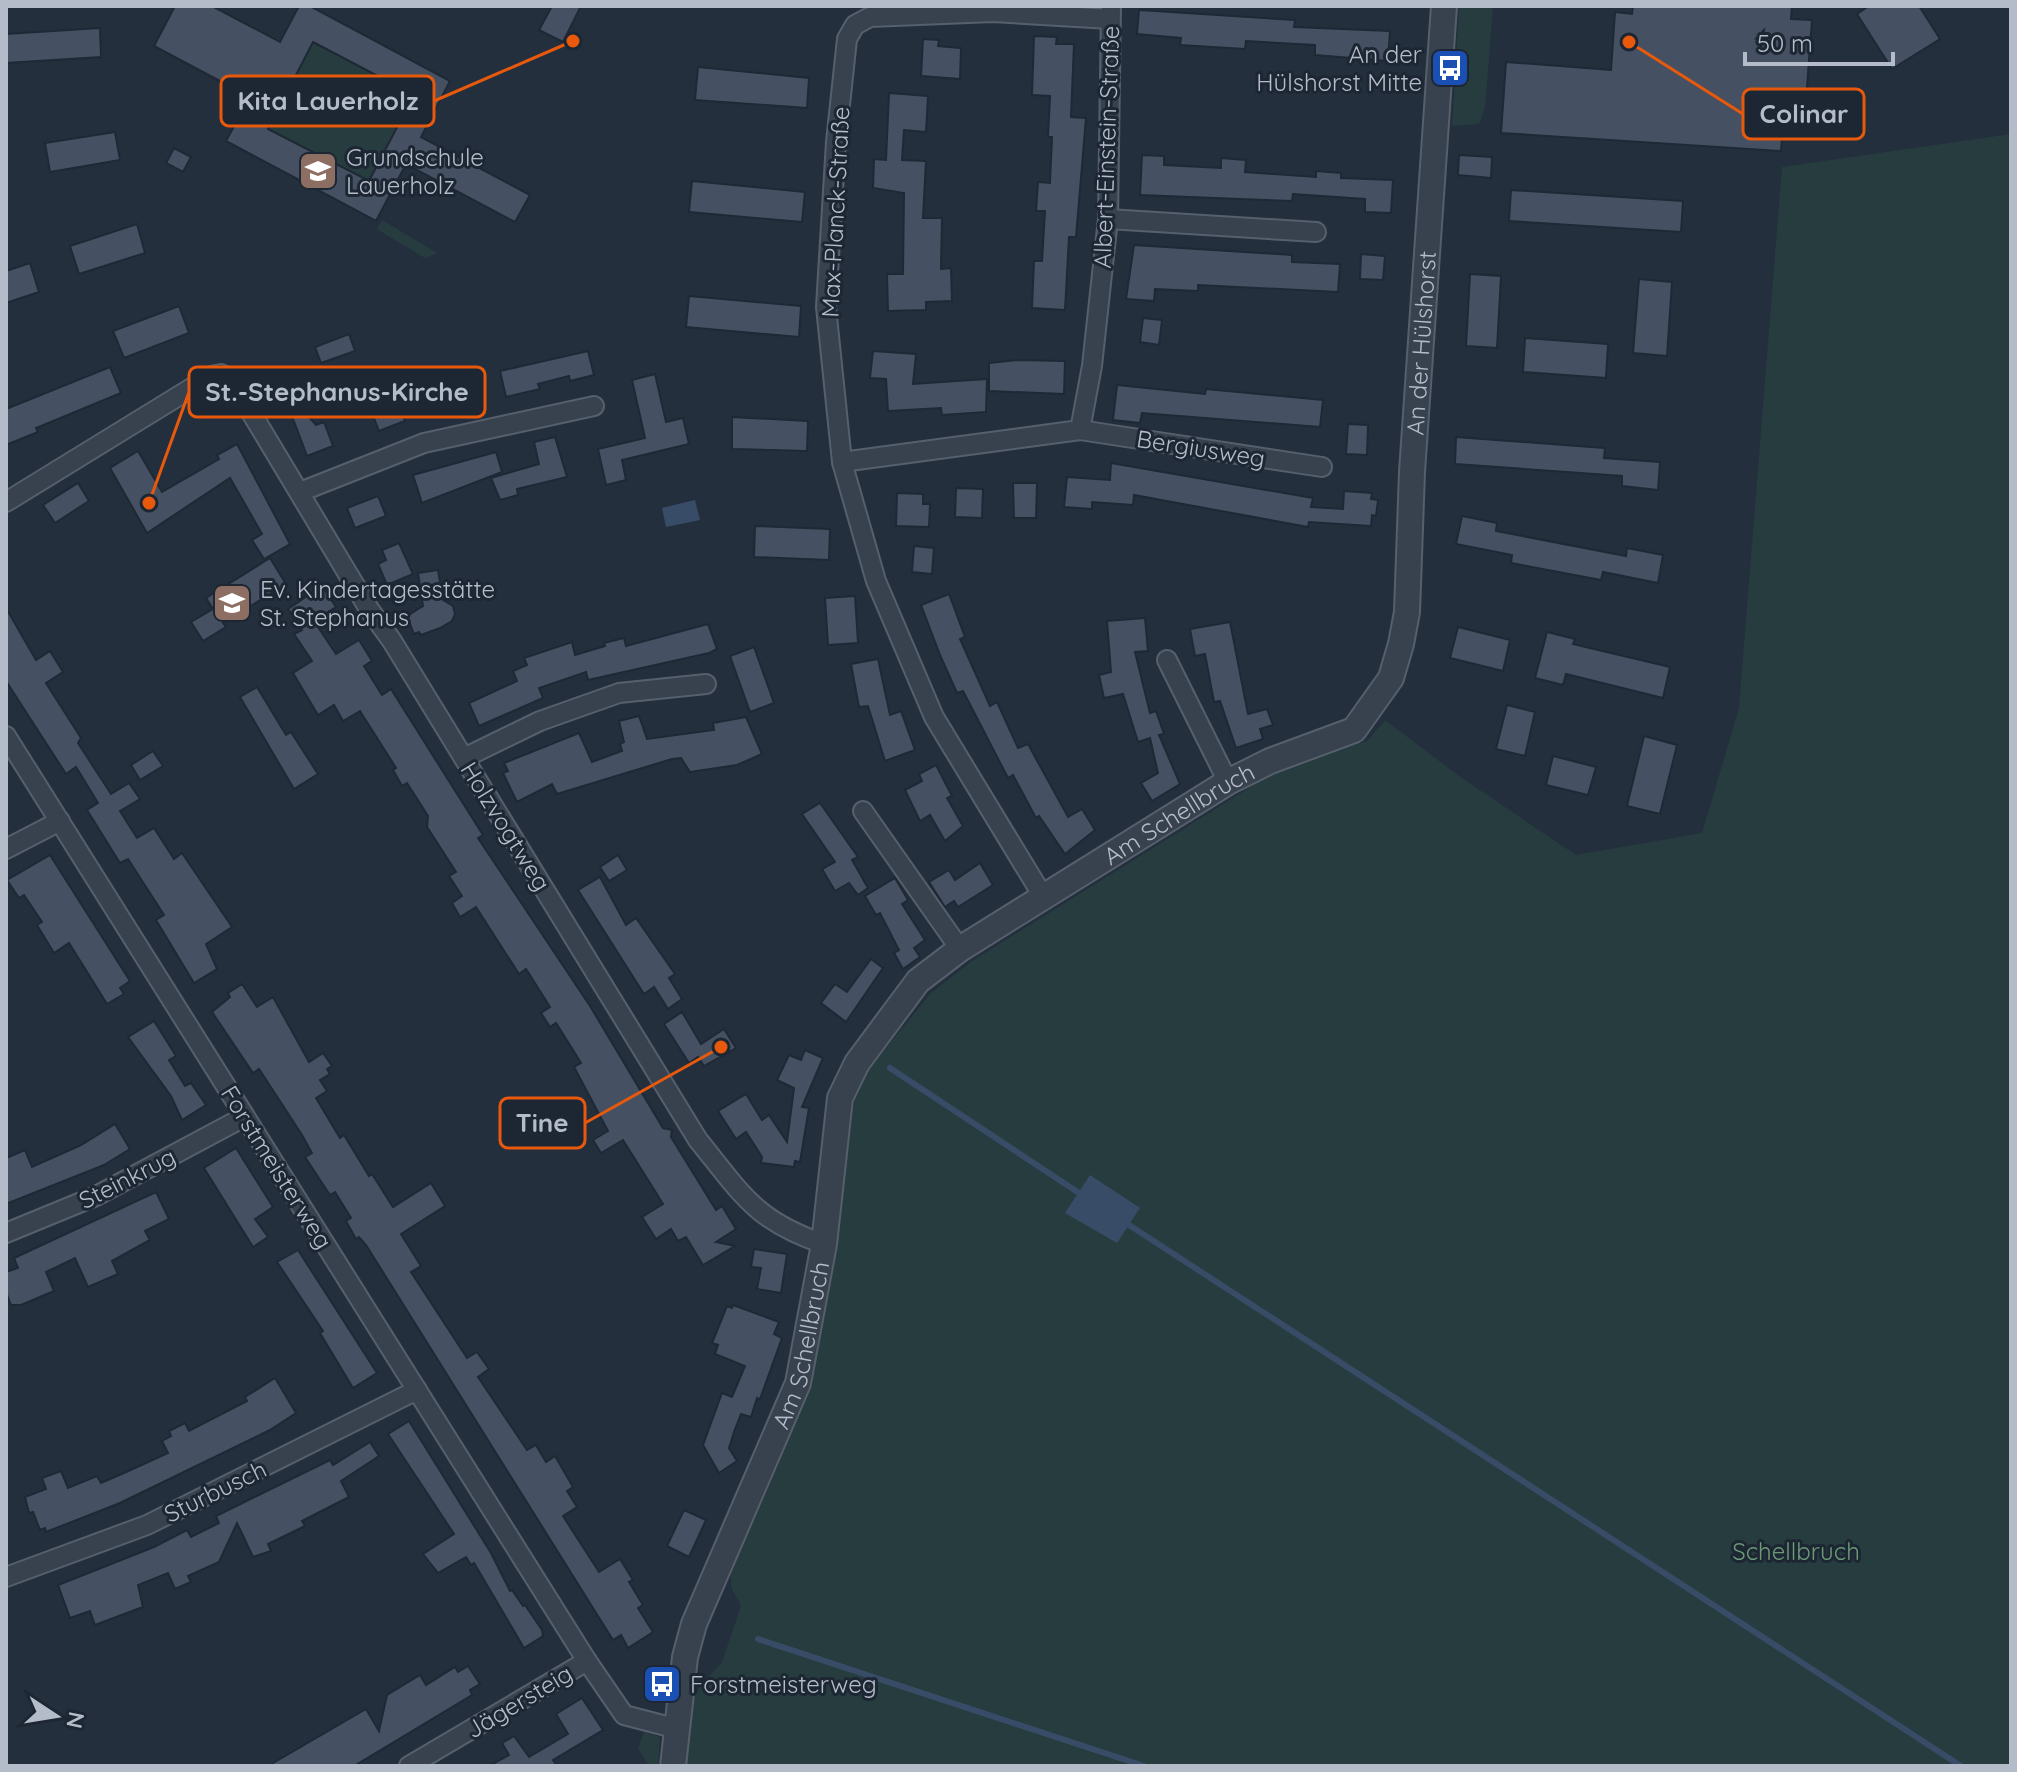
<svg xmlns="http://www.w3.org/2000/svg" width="2017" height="1772" font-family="Quicksand,sans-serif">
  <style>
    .green { fill: #263c3f }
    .water { fill: #394c67 }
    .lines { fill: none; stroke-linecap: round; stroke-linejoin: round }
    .stream { stroke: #394c67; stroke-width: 6 }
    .building { fill: #455162; stroke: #1f2835; stroke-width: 2; fill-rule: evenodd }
    .minor-casing { stroke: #565f6c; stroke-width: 22 }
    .tertiary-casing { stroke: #565f6c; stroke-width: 28 }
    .minor { stroke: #38414e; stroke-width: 18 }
    .tertiary { stroke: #38414e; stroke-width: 24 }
    .labels { text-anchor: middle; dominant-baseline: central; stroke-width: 6; stroke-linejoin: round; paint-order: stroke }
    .poi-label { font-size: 24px; fill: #b4bcc9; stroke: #1d2633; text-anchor: start }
    .street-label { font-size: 24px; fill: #b4bcc9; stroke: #1d2633 }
    .park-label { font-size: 24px; fill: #6b9a76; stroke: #1d2633 }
    .leader { fill: none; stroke: #e8590c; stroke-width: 3 }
    .callout-dot { fill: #e8590c; stroke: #1d2633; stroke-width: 3 }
    .callout { fill: #1d2633; stroke: #e8590c; stroke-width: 3 }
    .callout-label { font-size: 26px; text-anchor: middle; font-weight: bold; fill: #b4bcc9 }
  </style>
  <rect width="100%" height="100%" fill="#242f3e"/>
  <!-- green -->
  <g class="green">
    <path d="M1459,6H1493L1485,108L1479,124L1452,126Z"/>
    <path d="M313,42L414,95L369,181L268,129Z"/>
    <path d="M2011,134V1766H686L690,1706L701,1685L722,1662L741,1606L731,1587V1568L766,1494L810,1386L834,1254L854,1102L868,1070L931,993L972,961L1273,773L1367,741L1385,720L1459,776L1576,855L1702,833L1739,708L1782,167Z"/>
    <path d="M382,220L437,253L425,258L377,229Z"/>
    <path d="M644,1732L660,1737L658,1766H649L638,1748Z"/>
  </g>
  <!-- water -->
  <g class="water">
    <path d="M695,500L700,520L666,527L662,508Z"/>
    <path d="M1090,1175L1140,1208L1117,1243L1065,1213Z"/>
  </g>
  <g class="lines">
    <!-- stream -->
    <g class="stream">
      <path d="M890,1068L1079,1193"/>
      <path d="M1129,1225L1961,1766"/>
      <path d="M758,1639L1144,1766"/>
    </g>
  </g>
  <!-- building -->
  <g class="building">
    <path d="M175,6H212L280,42L299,6H310L450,81L421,137L530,195L515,222L406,164L376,221L226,141L250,97L154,46ZM313,42L414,95L369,181L268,129Z"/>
    <path d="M552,6H581L563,42L539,30Z"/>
    <path d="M1633,6H1792L1791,19L1812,20L1805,114L1784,112L1781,151L1501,133L1506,62L1611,70L1615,12L1632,14Z"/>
    <path d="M1869,6H1919L1940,39L1892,69L1857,14Z"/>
    <path d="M1139,10L1295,20L1294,27L1390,31L1388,61L1315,55V45L1246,41L1245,49L1180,45L1181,38L1137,34Z"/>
    <path d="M100,28L101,57L6,63V34Z"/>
    <path d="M1034,36L1057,37L1056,44H1074L1071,117L1086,118L1076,237H1069L1065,310L1032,308L1034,261H1042L1045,211H1036L1038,182L1050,183L1052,137H1048L1050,96L1032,95Z"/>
    <path d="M923,39L939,40L938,46L961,48L960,79L921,76Z"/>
    <path d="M698,67L809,78L807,108L695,100Z"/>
    <path d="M889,93L928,96L926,132L904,130L902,160L926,161L923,218H942L941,269L951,268L952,301L926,302V310L888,311L887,274H903L904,193L873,188L874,159L886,160Z"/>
    <path d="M115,132L120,160L50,172L45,143Z"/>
    <path d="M174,148L191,157L183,172L166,163Z"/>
    <path d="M1142,155L1164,156V165L1221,168V158L1246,160L1245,172L1316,177V171L1341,173V178L1393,180L1391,213L1365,212V199L1293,194L1292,201L1140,195Z"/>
    <path d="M1459,155L1492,157L1491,178L1458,175Z"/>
    <path d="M692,181L805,192L802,222L689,212Z"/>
    <path d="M1511,190L1683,201L1681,232L1509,221Z"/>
    <path d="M137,224L145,253L79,274L70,246Z"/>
    <path d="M1134,245L1292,255V262L1340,264L1338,292L1198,285V291L1155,289L1154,301L1126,299Z"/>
    <path d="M1361,254L1385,256L1383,280L1360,279Z"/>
    <path d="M30,263L39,292L6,303V271Z"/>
    <path d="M1470,274L1501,276L1497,348L1466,346Z"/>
    <path d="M1639,279L1672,282L1667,356L1633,353Z"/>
    <path d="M689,296L801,306L799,337L686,327Z"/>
    <path d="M179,306L189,333L124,358L113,331Z"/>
    <path d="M1143,318L1162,320L1159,345L1140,342Z"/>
    <path d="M349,334L355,351L321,363L315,347Z"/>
    <path d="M1525,338L1608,344L1606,378L1523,372Z"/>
    <path d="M588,351L594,375L570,381L569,376L538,384L540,389L506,397L500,371Z"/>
    <path d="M873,351L916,354L913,384L987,379L986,412L942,415L941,408L888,411L886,379L870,378Z"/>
    <path d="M1018,360L1065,361L1064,394L989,391V363Z"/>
    <path d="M110,367L121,393L36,428L38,432L6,445V409Z"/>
    <path d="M655,374L666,422L683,418L689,444L622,460L626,480L606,485L598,449L645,438L632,380Z"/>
    <path d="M292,376L309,417L316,425L324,422L333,446L307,456L287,403L277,408L268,387Z"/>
    <path d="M1117,385L1205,394L1206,389L1323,400L1320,427L1142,413L1140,423L1113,420Z"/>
    <path d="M396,397L405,421L379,431L370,408Z"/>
    <path d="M732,417L808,421L807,451L732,449Z"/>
    <path d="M1348,424L1368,425L1367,455L1346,454Z"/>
    <path d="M555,437L567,477L517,489L518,495L500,500L491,478L539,464L534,442Z"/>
    <path d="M1456,437L1605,448L1604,458L1660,462L1658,490L1622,486V476L1455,464Z"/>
    <path d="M237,444L290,544L264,559L252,540L262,534L230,478L147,533L110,468L138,451L162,492L219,459L217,455Z"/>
    <path d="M496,452L502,472L422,503L413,475Z"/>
    <path d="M1111,463L1313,498L1311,507L1343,509L1344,491L1372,493L1371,499L1378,500L1376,516L1372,515L1371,526L1309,522L1308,527L1134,495L1133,505L1092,502V509L1064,507L1067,477L1110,480Z"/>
    <path d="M78,483L89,501L55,523L43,505Z"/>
    <path d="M1013,483H1037L1036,518H1014Z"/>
    <path d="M956,488L983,489L982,518L955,517Z"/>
    <path d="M897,493L923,494V504H930L929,527L896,526Z"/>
    <path d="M378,496L386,516L355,528L347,508Z"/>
    <path d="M1462,516L1497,523L1496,531L1626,556L1627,548L1663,555L1658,583L1603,572L1601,580L1511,563L1512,555L1456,544Z"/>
    <path d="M755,526L830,529L829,560L754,557Z"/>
    <path d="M399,543L413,574L387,585L378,564L386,560L382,550Z"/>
    <path d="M914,546L934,548L932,574L912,572Z"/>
    <path d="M270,558L286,584L223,623L226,627L203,641L191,622L213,609L206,598Z"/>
    <path d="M438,570L443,600L453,606L455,614L452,621L440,628L421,635L419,632L414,634L407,616L423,606L418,573Z"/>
    <path d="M322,586L336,607L314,621L336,654L359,640L372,661L364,666L382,695L391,689L483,835L478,838L590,1006L663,1128L672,1130L671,1137L716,1210L722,1206L736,1229L716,1242L735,1246L703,1265L686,1237L678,1241L671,1229L656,1239L642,1217L663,1204L623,1140L601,1153L593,1140L608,1131L574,1067L581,1063L556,1023L550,1027L541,1013L550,1007L526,969L519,974L476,907L460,917L452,903L462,896L449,876L456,872L427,827L428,816L407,783L402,786L393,770L396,768L360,711L343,721L334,705L318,715L293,673L312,661L294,634L302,630L288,609Z"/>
    <path d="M949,594L965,637L960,639L990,706L997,702L1018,748L1028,744L1068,817L1082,809L1095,830L1065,854L1039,816L1036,818L1013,775L1008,778L963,691L957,693L940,655L921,605Z"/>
    <path d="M855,596L858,643L828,645L825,598Z"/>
    <path d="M6,608L36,660L50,651L63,672L46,683L81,738L78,743L111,794L129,783L140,799L120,811L137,838L154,828L174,859L182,853L232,927L206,944L217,969L194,983L156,920L164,915L128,859L120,863L87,810L98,803L76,767L66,774L6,681Z"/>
    <path d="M1145,618L1148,651L1135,652L1150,713L1156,711L1164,734L1159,735L1180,784L1152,801L1141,783L1158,773L1150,738L1138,742L1123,694L1104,698L1099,675L1111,672L1107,621Z"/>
    <path d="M1230,622L1248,714L1267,709L1273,725L1260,729L1263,739L1236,748L1220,701L1214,702L1205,654L1195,656L1190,629Z"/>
    <path d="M708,624L717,649L709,653L588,680L586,672L539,688L543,698L479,726L469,703L517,681L513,671L527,665L524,658L572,642L575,655L605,646L604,643L624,638L626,646Z"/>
    <path d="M1458,627L1510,640L1503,671L1450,658Z"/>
    <path d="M1547,632L1575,639L1573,644L1670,667L1663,698L1566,674L1563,685L1535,678Z"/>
    <path d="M754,647L774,703L750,712L730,656Z"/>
    <path d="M878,659L890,715L901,711L915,750L885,761L868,706L859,707L851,664Z"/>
    <path d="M257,687L286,735L291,732L318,774L294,789L240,697Z"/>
    <path d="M1507,705L1535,712L1525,756L1496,749Z"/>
    <path d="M639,716L647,739L714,730L713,723L746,717L762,754L737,765L690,772L681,758L672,759L557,794L552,784L517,802L503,773L508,771L504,763L579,733L592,762L622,751L620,744L624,742L619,721Z"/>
    <path d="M1644,736L1677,745L1660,814L1627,806Z"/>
    <path d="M153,751L163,766L140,780L131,765Z"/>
    <path d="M1553,756L1596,767L1588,795L1546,785Z"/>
    <path d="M936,765L952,796L947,798L963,826L945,841L930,815L920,821L905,790L922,781L919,774Z"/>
    <path d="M820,803L858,857L852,860L868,888L858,895L849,883L835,891L822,869L835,862L802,814Z"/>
    <path d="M50,855L130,981L120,988L124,994L107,1004L69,943L54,953L37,925L42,922L24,895L19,898L7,880Z"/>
    <path d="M618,855L627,870L609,881L600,867Z"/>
    <path d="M980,863L993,885L958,907L954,901L945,907L929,882L949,870L955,880Z"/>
    <path d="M600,877L626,925L636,918L675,974L669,978L682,999L668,1009L654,987L644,994L578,890Z"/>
    <path d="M895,878L908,900L902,904L925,940L914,948L920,957L903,969L894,953L899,950L880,913L876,915L865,896Z"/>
    <path d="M871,959L883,968L846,1022L821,1003L835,984L847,992Z"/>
    <path d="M242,984L257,1007L273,997L309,1062L323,1053L332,1066L327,1069L330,1074L320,1080L327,1091L316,1098L340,1138L344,1135L369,1176L372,1174L393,1207L431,1183L445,1206L401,1234L421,1266L411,1272L467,1358L477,1352L489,1369L478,1377L527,1450L536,1445L546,1462L555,1456L573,1487L567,1491L577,1507L563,1516L599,1572L620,1559L633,1580L629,1582L643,1605L638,1608L653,1632L628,1648L621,1635L613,1640L366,1245L359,1237L356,1239L346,1221L351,1218L335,1192L330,1195L305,1157L312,1153L302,1135L259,1069L253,1073L212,1012L230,997L228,993Z"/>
    <path d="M682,1012L701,1044L724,1029L736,1048L704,1066L698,1057L689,1063L664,1024Z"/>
    <path d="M154,1021L176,1056L169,1060L185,1086L191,1083L206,1105L182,1120L171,1096L128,1037Z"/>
    <path d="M805,1050L823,1058L802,1107L809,1108L800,1162L795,1161L794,1167L761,1163L762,1157L746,1132L736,1139L718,1111L746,1094L762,1120L769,1115L787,1142L794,1088L777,1080L789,1055L801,1060Z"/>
    <path d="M115,1124L130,1149L104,1165L6,1204V1158L25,1150L32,1167L81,1145Z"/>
    <path d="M236,1148L273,1207L255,1219L268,1237L253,1247L204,1168Z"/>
    <path d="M156,1192L169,1219L145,1231L150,1240L112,1261L118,1274L88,1287L75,1258L46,1272L54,1291L21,1305H11L6,1292V1272L18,1268L14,1258Z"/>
    <path d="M754,1249L787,1254L781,1293L757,1289L761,1268L751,1267Z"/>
    <path d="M298,1250L377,1373L353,1388L320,1333L323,1331L277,1262Z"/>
    <path d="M733,1305L779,1322L774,1334L782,1338L760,1399L757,1398L751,1417L741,1414L734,1432L729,1448L737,1461L719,1473L703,1445L722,1393L732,1397L745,1366L715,1354L718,1345L712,1343L727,1306L732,1308Z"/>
    <path d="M275,1378L296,1413L270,1430L120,1503L46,1532L45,1528L40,1530L33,1512L29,1513L25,1497L46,1489L42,1478L61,1471L68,1488L97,1476L101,1483L124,1473L168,1453L162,1441L171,1436L169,1431L185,1423L189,1431L247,1401L245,1397Z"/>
    <path d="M409,1421L491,1553L510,1591L512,1590L523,1606L525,1605L542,1630L543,1636L524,1648L474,1563L471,1565L466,1557L438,1573L423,1554L454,1534L388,1434Z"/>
    <path d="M370,1442L379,1456L341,1481L349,1497L302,1521L305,1526L268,1544L271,1551L253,1557L237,1523L219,1562L188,1576L191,1582L175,1589L168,1573L138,1585L143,1607L95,1625L90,1611L70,1618L58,1585L154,1547L187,1530L191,1537L219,1523L216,1516L330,1460L333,1465Z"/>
    <path d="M684,1510L706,1520L689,1557L667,1546Z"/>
    <path d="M468,1666L480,1684L470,1690L472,1695L354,1766H268L366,1709L379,1731L387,1695L420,1675L426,1685L455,1667L458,1672Z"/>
    <path d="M582,1698L603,1730L553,1760L557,1766H489L509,1755L502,1743L514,1736L529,1757L568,1734L556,1714Z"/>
  </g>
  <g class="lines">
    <!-- minor casing -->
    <g class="minor-casing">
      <g id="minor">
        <path d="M1108,219L1316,232"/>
        <path d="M1080,430L1322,467"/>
        <path d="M842,462L1080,430L1092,366L1108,219L1111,6"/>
        <path d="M300,492L424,443L594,406"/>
        <path d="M6,502L211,376L221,374L231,379L369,609L392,641L698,1140C742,1194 755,1221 824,1244"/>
        <path d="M1167,660L1228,782"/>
        <path d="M6,736L587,1661L624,1715L674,1728"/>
        <path d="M464,758L540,721L619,693L706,684"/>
        <path d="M863,811L960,949"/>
        <path d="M6,849L60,821"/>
        <path d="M1044,898L934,717L876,581L842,462L826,307L836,142L847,39L855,25L870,17L993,12L1110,19"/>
        <path d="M6,1233L96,1196L244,1117"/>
        <path d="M6,1577L147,1525L417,1390"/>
        <path d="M409,1766L587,1661"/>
      </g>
    </g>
    <!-- tertiary casing -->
    <g class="tertiary-casing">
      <g id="tertiary">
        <path id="s1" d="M673,1766L685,1657L694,1624L798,1383L824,1244L840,1098L857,1063L918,981L960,949L1228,782L1270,761L1354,730L1391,678L1401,644L1407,612L1412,472L1444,6"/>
      </g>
    </g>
    <!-- minor -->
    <use href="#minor" class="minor"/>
    <!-- tertiary -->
    <use href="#tertiary" class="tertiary"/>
  </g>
  <!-- icons -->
  <defs>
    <g id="bus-square" transform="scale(2)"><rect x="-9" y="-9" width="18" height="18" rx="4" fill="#1a4fb4" stroke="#1d2633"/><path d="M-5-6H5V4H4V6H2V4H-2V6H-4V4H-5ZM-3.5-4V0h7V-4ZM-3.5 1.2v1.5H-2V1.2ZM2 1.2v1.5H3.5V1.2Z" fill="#fff"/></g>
    <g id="school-square" transform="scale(2)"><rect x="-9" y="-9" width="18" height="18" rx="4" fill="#8d6e63" stroke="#1d2633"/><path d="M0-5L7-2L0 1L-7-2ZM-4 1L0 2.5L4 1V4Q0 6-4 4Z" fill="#fff"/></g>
  </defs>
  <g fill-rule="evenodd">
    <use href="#bus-square" x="1450" y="68"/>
    <use href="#school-square" x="318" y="171"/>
    <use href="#school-square" x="232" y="603"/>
    <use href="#bus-square" x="662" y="1684"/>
  </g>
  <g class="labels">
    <!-- poi labels -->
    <g class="poi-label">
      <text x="1422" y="54" text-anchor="end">An der<tspan x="1422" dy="28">Hülshorst Mitte</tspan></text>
      <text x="346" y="157">Grundschule<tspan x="346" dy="28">Lauerholz</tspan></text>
      <text x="260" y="589">Ev. Kindertagesstätte<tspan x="260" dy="28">St. Stephanus</tspan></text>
      <text x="690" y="1684">Forstmeisterweg</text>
    </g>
    <!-- street labels -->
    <g class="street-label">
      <text transform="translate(1106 147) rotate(-88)">Albert-Einstein-Straße</text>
      <text transform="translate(835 212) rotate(-87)">Max-Planck-Straße</text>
      <text stroke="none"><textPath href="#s1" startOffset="1742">An der Hülshorst</textPath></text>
      <text transform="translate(1201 448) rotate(9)">Bergiusweg</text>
      <text stroke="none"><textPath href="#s1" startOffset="1146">Am Schellbruch</textPath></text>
      <text transform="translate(506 826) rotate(58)">Holzvogtweg</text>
      <text transform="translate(277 1167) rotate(58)">Forstmeisterweg</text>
      <text transform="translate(127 1178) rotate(-27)">Steinkrug</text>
      <text stroke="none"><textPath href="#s1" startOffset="444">Am Schellbruch</textPath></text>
      <text transform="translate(215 1491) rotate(-26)">Sturbusch</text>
      <text transform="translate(519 1701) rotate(-31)">Jägersteig</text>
    </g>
    <!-- park labels -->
    <g class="park-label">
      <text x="1796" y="1551">Schellbruch</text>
    </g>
  </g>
  <!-- callouts -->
  <path class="leader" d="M573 41L434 101M1629 42L1743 114M149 503L189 392M721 1047L585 1123"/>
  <g class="callout-dot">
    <circle cx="573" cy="41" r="8"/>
    <circle cx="1629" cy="42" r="8"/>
    <circle cx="149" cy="503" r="8"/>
    <circle cx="721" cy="1047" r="8"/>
  </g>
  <g class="callout">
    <rect x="221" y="76" width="213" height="50" rx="8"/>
    <rect x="1743" y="89" width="121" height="50" rx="8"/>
    <rect x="189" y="367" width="296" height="50" rx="8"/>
    <rect x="500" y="1098" width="85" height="50" rx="8"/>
  </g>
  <g class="callout-label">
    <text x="328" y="110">Kita Lauerholz</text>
    <text x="1804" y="123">Colinar</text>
    <text x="337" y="401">St.-Stephanus-Kirche</text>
    <text x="542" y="1132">Tine</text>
  </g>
  <!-- border -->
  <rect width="2017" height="1772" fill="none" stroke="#b4bcc9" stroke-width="16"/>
  <!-- north arrow -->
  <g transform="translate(56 1716) rotate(102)" stroke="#1d2633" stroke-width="6" paint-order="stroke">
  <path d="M0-6L14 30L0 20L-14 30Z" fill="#b4bcc9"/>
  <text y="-12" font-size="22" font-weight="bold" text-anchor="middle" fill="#b4bcc9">N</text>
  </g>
  <!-- scale -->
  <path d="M1745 52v12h148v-12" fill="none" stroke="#b4bcc9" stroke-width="4"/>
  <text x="1757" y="52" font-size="24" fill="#b4bcc9" stroke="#1d2633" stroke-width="6" paint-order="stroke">50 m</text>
</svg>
